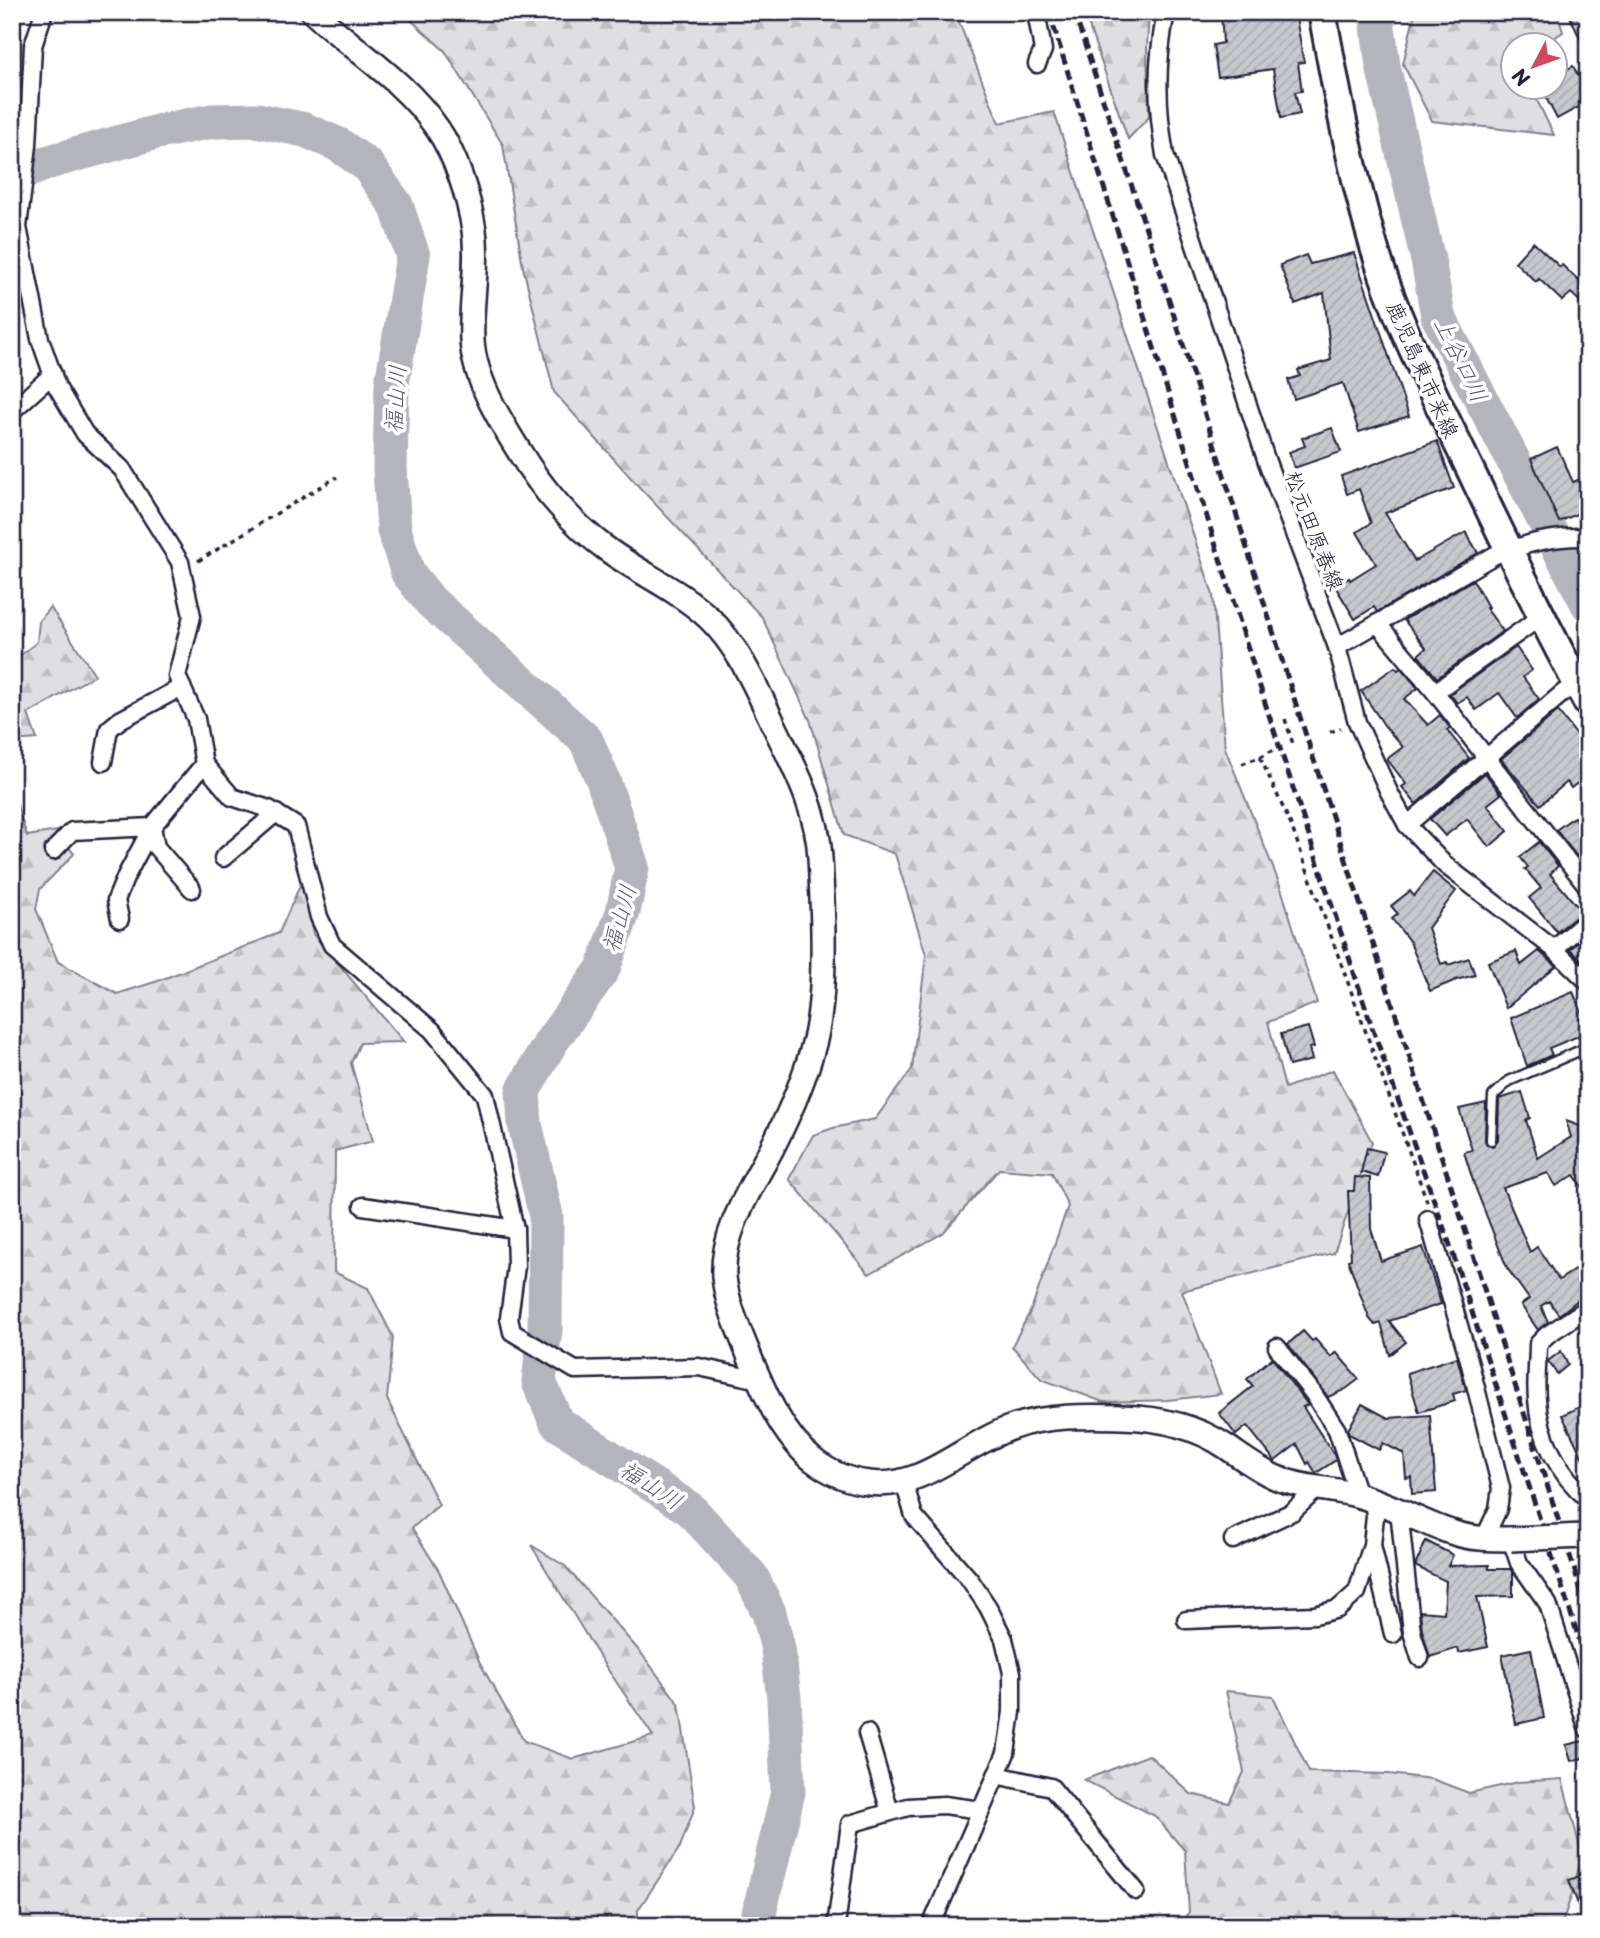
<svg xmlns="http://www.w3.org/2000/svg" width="1600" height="1938" font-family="'Playpen Sans','Klee One',sans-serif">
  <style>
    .forest { fill: url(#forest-firs); stroke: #80808e; stroke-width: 2 }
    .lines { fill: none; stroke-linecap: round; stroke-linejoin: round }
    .river { stroke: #b4b4bc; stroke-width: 35 }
    .building { fill: url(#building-hatch); stroke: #22223b; stroke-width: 2 }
    .lane-casing { stroke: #22223b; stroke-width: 13 }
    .street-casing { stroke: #22223b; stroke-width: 21 }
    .secondary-casing { stroke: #22223b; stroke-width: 28 }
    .primary-casing { stroke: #22223b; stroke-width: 32 }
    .path { stroke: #22223b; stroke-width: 3.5; stroke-dasharray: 5 5; stroke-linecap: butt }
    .lane { stroke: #fff; stroke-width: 8 }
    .street { stroke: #fff; stroke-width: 16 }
    .secondary { stroke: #fff; stroke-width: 23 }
    .primary { stroke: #fff; stroke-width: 26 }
    .rail { stroke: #22223b; stroke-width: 5; stroke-dasharray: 10 5; stroke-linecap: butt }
    .secondary-bridge-casing { stroke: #22223b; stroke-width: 28; stroke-linecap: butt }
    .secondary-bridge { stroke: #fff; stroke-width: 23 }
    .labels { text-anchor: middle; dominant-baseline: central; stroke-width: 7; stroke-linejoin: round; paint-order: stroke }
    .street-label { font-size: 21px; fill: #22223b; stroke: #fff }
    .water-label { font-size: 23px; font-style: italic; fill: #5c5c6f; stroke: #fff }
  </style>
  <defs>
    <pattern id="forest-firs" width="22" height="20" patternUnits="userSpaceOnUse" patternTransform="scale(1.75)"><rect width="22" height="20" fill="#dfdfe2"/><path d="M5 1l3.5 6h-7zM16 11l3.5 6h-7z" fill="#bfbfc3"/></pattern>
    <pattern id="building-hatch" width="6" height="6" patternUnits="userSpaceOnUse" patternTransform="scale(1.75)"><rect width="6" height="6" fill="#c8c8cf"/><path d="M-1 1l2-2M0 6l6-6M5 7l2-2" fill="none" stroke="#acacb3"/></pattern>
  </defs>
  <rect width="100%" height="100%" fill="#fff"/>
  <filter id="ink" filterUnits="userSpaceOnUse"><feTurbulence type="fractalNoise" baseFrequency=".0143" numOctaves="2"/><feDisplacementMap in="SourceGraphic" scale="14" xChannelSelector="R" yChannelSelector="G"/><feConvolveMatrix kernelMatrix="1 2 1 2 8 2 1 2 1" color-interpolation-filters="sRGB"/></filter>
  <g filter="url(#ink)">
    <!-- forest -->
    <g class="forest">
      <path d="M402,12H955L999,123L1054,112L1213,595L1225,748L1280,885L1317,1003L1268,1022L1285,1088L1333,1070L1372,1142L1334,1253L1182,1291L1221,1394L1168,1400L1103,1402L1041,1379L1012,1346L1031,1310L1068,1206L1052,1173L999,1169L943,1233L869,1274L789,1179L813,1135L833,1128L875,1119L912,1069L926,955L895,854L844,835L810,720L762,617L641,489L554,392L523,267L503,145L445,51Z"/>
      <path d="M1084,12H1149L1147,47L1149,117L1128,139Z"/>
      <path d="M1415,12H1557L1563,32L1542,45L1512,46V88H1531L1554,135L1432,121L1403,64Z"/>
      <path d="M50,607L95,675L28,714L37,739L12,741V652L21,655L37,642L39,621Z"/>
      <path d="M12,790L27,836L57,831L74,854L40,889L36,909L58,962L117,994L158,981L279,933L305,874L313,934L404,1042L360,1043L351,1063L373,1141L335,1151L334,1272L368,1288L393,1337L387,1399L439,1505L412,1528L439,1571L480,1663L524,1741L573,1759L653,1736L602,1661L531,1545L565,1566L641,1653L679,1704L695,1807L680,1847L638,1910V1926H12Z"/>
      <path d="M1226,1691L1273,1696L1309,1772L1389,1774L1432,1779L1469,1793L1518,1782L1562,1779L1582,1855L1572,1894L1561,1926H1178L1189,1912L1185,1851L1155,1816L1084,1780L1149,1755L1191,1794L1229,1803L1244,1772Z"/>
    </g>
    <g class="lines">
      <!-- river -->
      <g class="river">
        <path d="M1376,12L1383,66L1428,260L1438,316L1588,604"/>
        <path d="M12,177L49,162L157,132L212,121L257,120L305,130L339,145L367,165L396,205L413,256L392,384L390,468L394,530L408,573L431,602L586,740L603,780L632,867L623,912L603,969L551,1042L523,1091L525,1124L546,1216L545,1330L539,1382L557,1423L690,1509L751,1576L769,1613L778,1649L784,1698L788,1792L756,1926"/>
      </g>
    </g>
    <!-- building -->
    <g class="building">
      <path d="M1221,12H1295L1304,62L1298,63L1302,91L1295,92L1300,114L1281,118L1273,69L1218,77L1213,45L1223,43Z"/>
      <path d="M1568,12H1588V56Z"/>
      <path d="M1573,66L1588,93V102L1557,119L1541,88H1555V76Z"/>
      <path d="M1533,242L1560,267L1562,265L1578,280L1588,269V309L1571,293L1562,301L1539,279L1536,282L1515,262Z"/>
      <path d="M1354,253L1409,416L1359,432L1343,383L1294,399L1288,380L1300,376L1298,370L1331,360L1324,293L1295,304L1280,265L1306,255L1310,264Z"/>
      <path d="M1332,428L1341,452L1294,468L1289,452L1305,446L1302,438Z"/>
      <path d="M1437,441L1454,488L1385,513L1415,561L1466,532L1478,553L1377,612L1374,607L1355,619L1335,586L1349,578L1350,580L1376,564L1357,532L1371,523L1359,489L1347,494L1341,476Z"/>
      <path d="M1557,447L1573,482L1588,476V509L1559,522L1531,459Z"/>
      <path d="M1473,580L1488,607L1486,608L1503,631L1437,678L1418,655L1426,648L1404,620Z"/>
      <path d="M1516,647L1532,670L1523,677L1539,699L1517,718L1499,693L1476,710L1467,697L1457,703L1450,694Z"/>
      <path d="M1395,667L1398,670L1401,668L1418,688L1404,699L1428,725L1440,715L1450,728L1447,730L1469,758L1416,804L1402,787L1406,784L1387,759L1403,747L1386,728L1361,691Z"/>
      <path d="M1558,711L1582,742L1578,745L1588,758V775L1571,788L1567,782L1540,805L1501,759Z"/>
      <path d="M1485,773L1501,794L1487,805L1508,831L1489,847L1467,819L1445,836L1430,819Z"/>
      <path d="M1574,817L1588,835V870L1556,830Z"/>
      <path d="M1539,842L1558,866L1550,874L1582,912L1557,932L1529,898L1541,888L1525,869L1528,867L1520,857Z"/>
      <path d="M1433,872L1456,891L1428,928L1441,964L1447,962L1448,965L1469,958L1475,975L1456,980L1430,991L1410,942L1392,919L1398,914L1391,906L1410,891L1414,896Z"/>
      <path d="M1588,934V967L1570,949Z"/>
      <path d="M1516,951L1521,965L1539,951L1556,966L1506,1008L1488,962Z"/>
      <path d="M1573,992L1588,1026V1032L1549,1048L1552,1055L1527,1066L1511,1018Z"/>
      <path d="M1308,1027L1314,1047L1309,1048L1312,1060L1289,1066L1281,1034Z"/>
      <path d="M1522,1092L1530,1118L1526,1120L1538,1158L1571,1137L1566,1121L1588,1129V1196L1574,1175L1556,1186L1548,1173L1503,1188L1530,1252L1537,1247L1559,1280L1588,1261V1292L1559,1315L1549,1301L1541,1306L1548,1322L1538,1330L1521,1305L1529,1299L1507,1268L1474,1184L1464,1152L1472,1150L1459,1109L1486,1103L1485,1140L1487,1145L1493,1146L1498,1140L1499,1099Z"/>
      <path d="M1367,1148L1384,1152L1378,1177L1361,1172Z"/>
      <path d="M1355,1177L1370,1178L1371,1229L1381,1261L1423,1247L1441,1304L1389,1321L1406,1342L1390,1355L1381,1323L1375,1325L1369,1318L1348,1260L1351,1259L1348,1191H1354Z"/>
      <path d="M1303,1331L1312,1341L1315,1339L1331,1357L1336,1352L1359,1379L1346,1389L1328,1397L1288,1344Z"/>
      <path d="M1561,1351L1568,1365L1557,1374L1548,1361Z"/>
      <path d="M1457,1357L1466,1390L1453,1394L1455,1401L1419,1412L1407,1373Z"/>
      <path d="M1272,1358L1308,1405L1303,1407L1334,1455L1336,1460L1316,1473L1309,1462L1307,1464L1297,1444L1275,1461L1247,1426L1236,1435L1219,1413L1253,1386L1247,1379Z"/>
      <path d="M1588,1403V1469L1562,1415Z"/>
      <path d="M1362,1404L1388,1418L1430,1415L1436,1492L1412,1494L1411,1477L1406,1478L1404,1454L1383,1443L1379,1450L1349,1434L1348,1430Z"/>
      <path d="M1426,1541L1453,1555L1448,1566L1489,1565V1569H1510L1513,1572V1596L1477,1597L1488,1647L1459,1653L1458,1648L1430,1657L1422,1630L1420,1611L1444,1613L1446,1581L1415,1566Z"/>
      <path d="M1531,1649L1544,1718L1516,1724L1502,1655Z"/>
      <path d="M1583,1741L1587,1757L1571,1761L1566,1745Z"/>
      <path d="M1588,1873V1925L1586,1926L1569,1880Z"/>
    </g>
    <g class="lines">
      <!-- lane casing -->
      <g class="lane-casing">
        <path id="lane" d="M1491,1140L1493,1096L1509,1081L1588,1047"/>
      </g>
      <!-- street casing -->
      <g class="street-casing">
        <g id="street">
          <path d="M44,12L33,46L28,145L18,227L40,339L57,387L85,434L122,469L180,562L192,616L177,676L196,719L204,764L232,797L269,809L296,826L319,917L332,945L432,1030L485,1095L515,1229L516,1266L509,1318L512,1332L575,1370L699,1367L759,1380"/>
          <path d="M1036,12L1043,50L1037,64"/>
          <path d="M1166,12C1156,63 1156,104 1165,155L1267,462L1337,647L1357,722L1389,792L1407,825L1445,865L1554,949L1588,982"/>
          <path d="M12,411L53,374"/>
          <path d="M1377,623L1435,692L1588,887"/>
          <path d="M1337,647L1495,555C1528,543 1553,536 1588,537"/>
          <path d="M1435,692L1542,616"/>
          <path d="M103,762L109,729L120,720L182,687"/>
          <path d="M1407,825L1564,692L1577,685"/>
          <path d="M53,851L72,831L152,827L126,876L116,900L120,919"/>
          <path d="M223,858L276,813"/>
          <path d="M192,889L156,847L152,827L204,764"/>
          <path d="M1554,949L1588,920"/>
          <path d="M363,1206L515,1229"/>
          <path d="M1428,1219L1469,1360L1501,1488L1498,1509L1484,1539"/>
          <path d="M1588,1308L1547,1335L1538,1344C1538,1362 1535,1381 1537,1399C1539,1437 1559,1475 1588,1499"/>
          <path d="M1277,1347L1313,1393L1337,1430L1358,1495"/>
          <path d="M904,1482L914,1516L970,1580L988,1607L1004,1639L1012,1673V1712L1006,1753L931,1926"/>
          <path d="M1399,1510L1412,1632L1420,1658"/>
          <path d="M1511,1539L1519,1563L1548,1604L1588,1730"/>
          <path d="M1233,1540L1292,1512L1318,1488"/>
          <path d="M1372,1545L1393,1634"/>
          <path d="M1186,1620L1315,1615L1338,1609L1357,1592L1372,1545L1375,1516L1373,1500"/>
          <path d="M867,1733L890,1812"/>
          <path d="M996,1775L1051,1787L1136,1891"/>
          <path d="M836,1926L850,1824L908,1807L944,1805L981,1810"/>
        </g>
      </g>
      <!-- secondary casing -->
      <g class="secondary-casing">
        <path id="secondary" d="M313,12C354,50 405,81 437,128C456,155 469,198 474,230C479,266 470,304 472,340C474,378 499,419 519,451C541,488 573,525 608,550C641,574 679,590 709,618C738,646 755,685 772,721C793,765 818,809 820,858C823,911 827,989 815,1040C806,1075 791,1110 775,1142C755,1183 721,1229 724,1277C727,1305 740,1332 750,1358C765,1394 782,1435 813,1460C830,1473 848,1481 869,1483C924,1490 963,1444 1013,1427C1046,1415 1087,1416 1122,1417C1158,1418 1195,1426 1225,1446C1243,1458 1258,1470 1277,1478C1304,1489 1333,1488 1360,1496C1392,1505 1420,1522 1451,1532C1470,1539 1490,1539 1511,1539"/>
      </g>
      <!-- primary casing -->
      <g class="primary-casing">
        <path id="primary" d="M1322,12C1336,88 1350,165 1372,240C1394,318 1432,390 1467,463C1506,544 1545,626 1588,704"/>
      </g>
      <!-- path -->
      <g class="path">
        <path d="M198,561L337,477"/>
        <path d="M1285,719L1293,744"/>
        <path d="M1330,732L1341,728"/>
        <path d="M1260,757L1273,750"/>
        <path d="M1242,764L1260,757L1291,825L1428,1204"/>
      </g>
      <!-- lane -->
      <use href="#lane" class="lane"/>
      <!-- street -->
      <use href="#street" class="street"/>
      <!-- secondary -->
      <use href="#secondary" class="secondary"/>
      <!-- primary -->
      <use href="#primary" class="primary"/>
      <!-- rail -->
      <g class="rail">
        <path d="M1049,12L1267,709L1372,1027L1451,1248L1588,1666"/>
        <path d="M1074,12L1160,271L1293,695L1588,1612"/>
      </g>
      <!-- secondary-bridge casing -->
      <g class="secondary-bridge-casing">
        <path id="secondary-bridge" d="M1511,1539L1585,1536"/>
      </g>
      <!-- secondary-bridge -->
      <use href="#secondary-bridge" class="secondary-bridge"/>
    </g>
  </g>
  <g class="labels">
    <!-- street labels -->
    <g class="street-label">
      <text transform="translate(1424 369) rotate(66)">鹿児島東市来線</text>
      <text transform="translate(1316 530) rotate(69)">松元田原春線</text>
    </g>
    <!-- water labels -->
    <g class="water-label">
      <text transform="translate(1462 359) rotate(64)">上谷口川</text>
      <text transform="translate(394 399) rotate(-86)">福山川</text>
      <text transform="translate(618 918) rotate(-74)">福山川</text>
      <text transform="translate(652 1484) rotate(33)">福山川</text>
    </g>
  </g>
  <!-- margin -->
  <rect width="1600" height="1938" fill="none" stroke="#fff" stroke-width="42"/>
  <rect x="21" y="21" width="1558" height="1896" fill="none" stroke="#22223b" stroke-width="2.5" filter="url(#ink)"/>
  <!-- north arrow -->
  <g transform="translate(1534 66) rotate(229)"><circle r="33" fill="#ffffff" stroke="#a7a7b1" stroke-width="2"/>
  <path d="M0-5L12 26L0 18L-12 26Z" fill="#d1495b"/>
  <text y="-10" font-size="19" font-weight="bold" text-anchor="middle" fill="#22223b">N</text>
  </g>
</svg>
